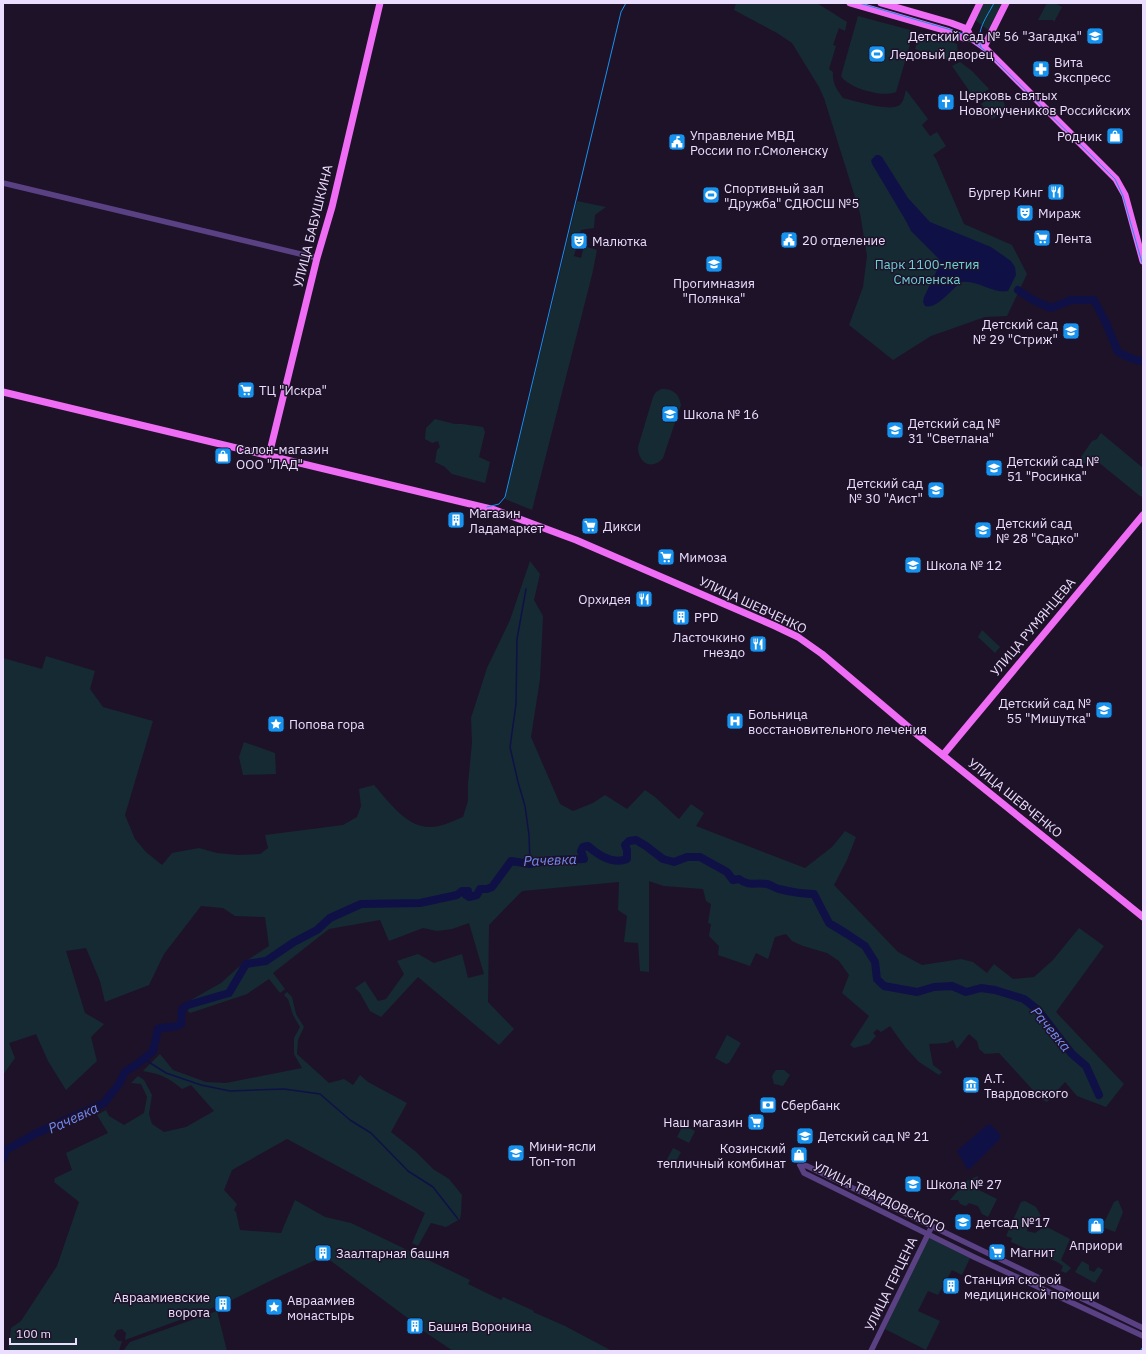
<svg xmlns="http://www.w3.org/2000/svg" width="1146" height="1354" font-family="'IBM Plex Sans',sans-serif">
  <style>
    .green { fill: #162a33 }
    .water { fill: #0f1146 }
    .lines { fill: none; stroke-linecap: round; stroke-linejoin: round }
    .stream { stroke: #0f1146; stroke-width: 1.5 }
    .river { stroke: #0f1146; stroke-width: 8 }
    .minor { stroke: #5a4184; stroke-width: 5.5 }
    .major { stroke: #ef6cf5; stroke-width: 7 }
    .tram { stroke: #1692ef; stroke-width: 1 }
    .labels { text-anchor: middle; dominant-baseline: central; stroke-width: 3; stroke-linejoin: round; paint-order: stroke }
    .poi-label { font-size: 13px; fill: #ebddfd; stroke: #1e1229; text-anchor: start }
    .street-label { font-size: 13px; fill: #ebddfd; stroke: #1e1229 }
    .park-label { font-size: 13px; fill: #6cd0d9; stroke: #1e1229 }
    .water-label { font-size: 14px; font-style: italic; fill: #728df5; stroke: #1e1229 }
  </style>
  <rect width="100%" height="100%" fill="#1e1229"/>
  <!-- green -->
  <g class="green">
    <path d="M736,3H815L820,5L847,22L845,31L839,28L833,45L836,46L829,69L833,72C832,83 837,90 843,98C854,101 888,111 898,106C904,103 904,96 906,90L928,119L922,125L930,136L937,132L946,146L933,155L936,159L964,224L1012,245L1027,274L1007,316L985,317L931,336L893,360L849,325L863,287L867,256L860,213L824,98L819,87L792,43L777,33L734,10Z"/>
    <path d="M984,3H1002L988,30L975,20Z"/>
    <path d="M1047,3H1055L1062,7L1054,22L1053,20H1038Z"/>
    <path d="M858,16L914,31L896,92C883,98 848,88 841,76Z"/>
    <path d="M920,32L957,44L958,53L953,58L948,60L915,49Z"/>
    <path d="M960,62L972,71L989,89L975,99L952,66Z"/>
    <path d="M995,93C1002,99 1007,102 1004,112L992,119L981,104Z"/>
    <path d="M577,201L606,207L595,215L594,228L581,230L574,256L581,258L584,246L597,250L592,275L532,510L505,499Z"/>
    <path d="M661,389C673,388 679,394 681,405L663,458C652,471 638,463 638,447L653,397L656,392Z"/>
    <path d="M435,419L455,424H462L483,427L485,432L479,457L490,462L485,483L452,474L445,467L435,462L437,450L440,447L438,441L432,443L425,439L426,428Z"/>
    <path d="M1101,433L1143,468V497L1140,496L1092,457L1086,463L1080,464L1079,460L1092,441L1097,439Z"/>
    <path d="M530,561L540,574L534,600L543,616L540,679L531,737L560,804L573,811L593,803L605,795L627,809L645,790L655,797L679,819L691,804L704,813L696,826L805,868L832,847L845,831L856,837L847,860L834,885L898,952L922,965L961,959L973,962L987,973L994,964L1013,979L1034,977L1053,960L1079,928L1104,946L1056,1012L1124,1084L1106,1107L1077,1096L1065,1082L1047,1102L1041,1099L999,1053L985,1054L979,1049L977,1041L969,1034L957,1049L953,1040L947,1043L929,1044L933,1065L942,1072L939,1075L919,1062L906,1048L890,1026L881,1032L877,1029L873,1033L876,1036L869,1044L854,1048L850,1045L869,1016L842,993L849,975L839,961L827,953L803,946L792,941L786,934L775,937L768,959L756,953L750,966L718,955L719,946L709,936L711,924L708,923L711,904L706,901L703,889L664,886L649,881V972L640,971L638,943L624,942L627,916L618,910L619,882L522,891L489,925L488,1002L514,1029L499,1045L418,977L381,1017L370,1011L360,993L355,988L365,981L378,1001L386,999L404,974L397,961L418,954L434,963L462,954L468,978L484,974L469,923L452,929L437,931L423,928L389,941L380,920L329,929L273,973L285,989L280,993L269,979L247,994L190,1013L182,1005L221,983L243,963L269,946L265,917L235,916L223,908L201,906L164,954L149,985L105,1002L100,981L86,948L66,951L85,1013L104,1024L91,1037L97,1061L66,1090L48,1061L36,1034L9,1043L15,1058L3,1075V658L42,669L46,656L95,671L90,689L103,707L153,721L125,815L135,839L146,852L162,865L172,853L199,848L217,853L238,855L260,854L268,848L265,835L343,825L357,817L361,806L359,789L374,785C391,804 410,833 439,826C447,824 455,820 463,817L468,801V784L472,743L471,718L487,668L510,620Z"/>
    <path d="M982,630L1000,647L995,653L978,637Z"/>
    <path d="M244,742L275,753L276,774L243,775L239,757Z"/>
    <path d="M287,992L292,997L296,1014L304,1027L298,1040L297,1054L329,1083L344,1079L353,1085L360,1075L368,1082L407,1103L391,1132L415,1151L433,1169L449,1179L462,1195C461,1203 462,1212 460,1219L446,1227L431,1223L418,1246L412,1243L425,1213L287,1139L232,1170L224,1190L237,1204L234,1210L236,1212L240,1230L281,1233L295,1200L325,1217L351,1223L470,1280L468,1284L501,1300L503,1297L534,1311L533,1312L565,1326L612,1351H453L419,1328L421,1324L415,1320L413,1322L327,1258L329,1251L323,1247L318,1251L317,1255L320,1258L274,1279L228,1302L225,1296L215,1300L218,1306L125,1340L126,1333L122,1329L117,1330L114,1336L118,1341H122L119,1351H10L9,1346L11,1328L21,1321L57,1266L79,1202L54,1182L55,1178L72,1170L66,1153L108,1133L97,1115L106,1110L109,1116L124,1125L144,1113L147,1097L141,1084L131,1083L138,1076L144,1080L152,1095L149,1114L152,1124L164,1132L186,1127L214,1111L191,1085L182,1089C169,1078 161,1074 143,1071L160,1054L173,1070L206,1082L226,1083L302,1068L294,1054V1038L300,1027L293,1015L288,999L284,995Z"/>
    <path d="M727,1035L741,1043L729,1063L726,1064L715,1058Z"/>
    <path d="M776,1070H784L790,1075L783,1086L774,1084L772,1076Z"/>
    <path d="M683,1125L695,1131L689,1143L677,1137Z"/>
    <path d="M673,1148L681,1152L672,1169L664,1165Z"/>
    <path d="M978,1176L977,1189L997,1199L988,1217L982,1214L978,1206L969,1203L966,1206L960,1204L958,1200H950L966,1181Z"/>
    <path d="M1118,1200L1123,1212L1115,1232L1102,1227L1114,1202Z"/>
    <path d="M1025,1201L1036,1207L1041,1216L1035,1221L1028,1222L1027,1231L1035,1233L1045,1226L1070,1239L1061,1260L1071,1268L1066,1273L1061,1271L1063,1266L1057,1262L1011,1242L1012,1238L1006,1236L1021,1202Z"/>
    <path d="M928,1237L970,1258L962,1275L952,1270L938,1295L928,1291L918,1311L940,1321L926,1350L885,1329Z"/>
    <path d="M1082,1261L1089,1265V1270L1094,1272L1098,1267L1103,1270L1095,1283L1075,1272Z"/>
    <path d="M217,1311L227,1351H123L130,1342Z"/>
  </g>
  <!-- water -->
  <g class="water">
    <path d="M876,155H879L882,157L908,198L930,222L991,247L1011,261L1015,267L1016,275L1008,291C992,294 978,280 962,282C952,288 937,310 925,306L923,302L924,297L940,264L939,259L911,231L906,221L872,164L871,160Z"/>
    <path d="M987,1125H991L1000,1134V1139L970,1169H967L957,1151Z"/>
  </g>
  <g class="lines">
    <!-- stream -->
    <g class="stream">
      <path d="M526,589L517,639L516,704L510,747L518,782L525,806L529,835L530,864"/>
      <path d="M144,1059L166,1073L201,1085L230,1091L284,1089L320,1094L350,1120L371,1133L408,1171L433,1187L458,1219"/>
    </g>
    <!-- river -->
    <g class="river">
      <path d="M1018,290L1033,300L1051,308L1071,300H1094L1106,323L1118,352L1130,358L1140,361"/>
      <path d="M3,1159L6,1150L37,1133L104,1103L119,1084L125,1072L140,1062L153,1051L158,1029C166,1026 174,1029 181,1024L182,1009L188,1005L229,993L246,964L266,961L294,942L317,930L330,918L361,904L420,903L457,895L462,891H468L466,895L469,897L477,895L480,889H487L492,887L511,861L530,864L551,860L584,859L581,851L583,847L588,846C598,855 612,865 627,859V850L625,845L629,841L636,840L646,846L663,859L674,862L687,857H700L727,872L733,880L739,879C749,887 756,882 767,884C771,885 775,888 779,889C791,892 802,894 814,894L829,923L847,934L865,946L875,962L877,979L884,986L917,992L934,987L952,986L966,992L981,988L995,990L1024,999L1038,1010L1072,1054L1086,1066L1099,1095"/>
    </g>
    <!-- minor -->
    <g class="minor">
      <path d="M3,183L317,258"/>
      <path d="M800,1165L804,1173L974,1257L1143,1336"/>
      <path d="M800,1165L807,1166L1143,1328"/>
      <path d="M871,1351L932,1226"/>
    </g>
    <!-- major -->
    <g class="major">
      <path d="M850,3L947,31L964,38H971L984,47L1116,179L1125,195L1143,261"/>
      <path d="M881,3L951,23L967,29L971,38"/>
      <path d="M966,32L980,3"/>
      <path d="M984,47L1006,3"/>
      <path d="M3,392L495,510L576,540L775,626L798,637L822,654L919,736L1143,917"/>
      <path d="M269,455L317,258L332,207L380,3"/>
      <path d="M943,755L1143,515"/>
    </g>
    <!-- tram -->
    <g class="tram">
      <path d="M859,3L948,29L965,35L988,53L1115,179L1123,196L1143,266"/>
      <path d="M981,47C975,31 987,17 994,3"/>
      <path d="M487,507L499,504L505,497L621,12L626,3"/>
      <path d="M1140,1351L1143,1347"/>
    </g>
  </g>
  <!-- icons -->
  <defs>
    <g id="school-square" transform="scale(0.9)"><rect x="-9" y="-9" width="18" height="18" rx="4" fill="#1692ef" stroke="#1e1229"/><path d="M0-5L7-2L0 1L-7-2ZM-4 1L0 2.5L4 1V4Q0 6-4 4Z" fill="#fff"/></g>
    <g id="stadium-square" transform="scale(0.9)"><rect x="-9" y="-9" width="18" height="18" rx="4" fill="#1692ef" stroke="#1e1229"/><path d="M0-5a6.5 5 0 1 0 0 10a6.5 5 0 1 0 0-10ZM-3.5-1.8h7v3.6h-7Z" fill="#fff"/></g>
    <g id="pharmacy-square" transform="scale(0.9)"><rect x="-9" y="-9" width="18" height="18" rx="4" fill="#1692ef" stroke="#1e1229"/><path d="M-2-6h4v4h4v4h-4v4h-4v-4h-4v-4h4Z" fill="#fff"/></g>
    <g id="church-square" transform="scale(0.9)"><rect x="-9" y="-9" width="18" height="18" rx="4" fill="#1692ef" stroke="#1e1229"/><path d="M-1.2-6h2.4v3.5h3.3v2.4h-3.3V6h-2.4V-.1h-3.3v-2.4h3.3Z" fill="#fff"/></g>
    <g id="shop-square" transform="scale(0.9)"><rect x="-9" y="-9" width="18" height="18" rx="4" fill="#1692ef" stroke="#1e1229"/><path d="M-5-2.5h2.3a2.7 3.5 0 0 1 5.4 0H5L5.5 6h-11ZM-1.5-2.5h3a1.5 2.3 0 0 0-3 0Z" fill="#fff"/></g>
    <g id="civic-square" transform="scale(0.9)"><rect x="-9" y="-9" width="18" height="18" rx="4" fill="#1692ef" stroke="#1e1229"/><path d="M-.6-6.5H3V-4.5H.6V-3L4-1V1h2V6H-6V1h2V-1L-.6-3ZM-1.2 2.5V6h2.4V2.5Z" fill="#fff"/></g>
    <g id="restaurant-square" transform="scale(0.9)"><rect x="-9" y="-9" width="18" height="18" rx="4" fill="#1692ef" stroke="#1e1229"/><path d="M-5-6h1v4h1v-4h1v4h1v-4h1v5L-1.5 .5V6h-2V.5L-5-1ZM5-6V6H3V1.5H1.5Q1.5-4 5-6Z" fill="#fff"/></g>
    <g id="theatre-square" transform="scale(0.9)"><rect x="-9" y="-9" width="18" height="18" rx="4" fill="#1692ef" stroke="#1e1229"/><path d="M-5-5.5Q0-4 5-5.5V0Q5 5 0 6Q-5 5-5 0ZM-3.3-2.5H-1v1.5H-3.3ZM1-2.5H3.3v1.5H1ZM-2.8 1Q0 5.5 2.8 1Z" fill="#fff"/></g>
    <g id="supermarket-square" transform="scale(0.9)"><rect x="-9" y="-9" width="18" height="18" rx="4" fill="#1692ef" stroke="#1e1229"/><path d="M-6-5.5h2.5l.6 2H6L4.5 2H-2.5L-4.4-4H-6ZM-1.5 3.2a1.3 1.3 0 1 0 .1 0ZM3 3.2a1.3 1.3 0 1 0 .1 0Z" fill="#fff"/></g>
    <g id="building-square" transform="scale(0.9)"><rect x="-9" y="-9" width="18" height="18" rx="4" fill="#1692ef" stroke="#1e1229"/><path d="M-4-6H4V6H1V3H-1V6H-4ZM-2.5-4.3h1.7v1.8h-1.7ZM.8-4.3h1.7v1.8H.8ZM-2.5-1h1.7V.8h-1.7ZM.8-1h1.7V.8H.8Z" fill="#fff"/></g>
    <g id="hospital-square" transform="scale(0.9)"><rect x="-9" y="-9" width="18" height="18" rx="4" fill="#1692ef" stroke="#1e1229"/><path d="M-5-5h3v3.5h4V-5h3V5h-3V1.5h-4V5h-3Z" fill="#fff"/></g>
    <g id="sight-square" transform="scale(0.9)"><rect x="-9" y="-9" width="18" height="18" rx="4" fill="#1692ef" stroke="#1e1229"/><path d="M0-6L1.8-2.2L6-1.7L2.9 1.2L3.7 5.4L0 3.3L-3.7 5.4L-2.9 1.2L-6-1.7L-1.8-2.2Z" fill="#fff"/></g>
    <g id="museum-square" transform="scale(0.9)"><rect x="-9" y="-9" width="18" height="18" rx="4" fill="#1692ef" stroke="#1e1229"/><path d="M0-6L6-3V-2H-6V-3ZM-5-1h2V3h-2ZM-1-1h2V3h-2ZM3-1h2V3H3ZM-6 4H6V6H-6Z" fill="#fff"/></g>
    <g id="bank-square" transform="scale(0.9)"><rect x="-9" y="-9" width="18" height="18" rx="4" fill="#1692ef" stroke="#1e1229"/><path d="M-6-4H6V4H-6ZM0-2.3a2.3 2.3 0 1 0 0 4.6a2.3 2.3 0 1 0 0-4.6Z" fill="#fff"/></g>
  </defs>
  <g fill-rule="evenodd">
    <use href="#school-square" x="1095" y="36"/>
    <use href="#stadium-square" x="877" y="54"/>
    <use href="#pharmacy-square" x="1041" y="69"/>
    <use href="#church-square" x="946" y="102"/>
    <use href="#shop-square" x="1115" y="136"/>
    <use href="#civic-square" x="677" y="142"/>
    <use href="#restaurant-square" x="1056" y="192"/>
    <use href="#stadium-square" x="711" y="195"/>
    <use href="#theatre-square" x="1025" y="213"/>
    <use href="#supermarket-square" x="1042" y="238"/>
    <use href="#civic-square" x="789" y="240"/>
    <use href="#theatre-square" x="579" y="241"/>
    <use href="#school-square" x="714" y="264"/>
    <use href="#school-square" x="1071" y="331"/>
    <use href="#supermarket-square" x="246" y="390"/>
    <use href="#school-square" x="670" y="414"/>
    <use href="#school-square" x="895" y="430"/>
    <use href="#shop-square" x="223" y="456"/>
    <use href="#school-square" x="994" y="468"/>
    <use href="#school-square" x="936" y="490"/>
    <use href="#building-square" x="456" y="520"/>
    <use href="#supermarket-square" x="590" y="526"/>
    <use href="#school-square" x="983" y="530"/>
    <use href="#supermarket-square" x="666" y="557"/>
    <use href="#school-square" x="913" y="565"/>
    <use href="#restaurant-square" x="644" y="599"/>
    <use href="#building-square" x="681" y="617"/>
    <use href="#restaurant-square" x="758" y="644"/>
    <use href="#school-square" x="1104" y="710"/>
    <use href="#hospital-square" x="735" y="721"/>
    <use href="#sight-square" x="276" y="724"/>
    <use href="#museum-square" x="971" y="1085"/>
    <use href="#bank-square" x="768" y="1105"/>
    <use href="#supermarket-square" x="756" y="1122"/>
    <use href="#school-square" x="805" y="1136"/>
    <use href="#school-square" x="516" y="1153"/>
    <use href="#shop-square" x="799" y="1155"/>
    <use href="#school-square" x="913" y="1184"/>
    <use href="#school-square" x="963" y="1222"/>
    <use href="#shop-square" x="1096" y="1226"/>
    <use href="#supermarket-square" x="997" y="1252"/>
    <use href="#building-square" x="323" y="1253"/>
    <use href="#building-square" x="951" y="1286"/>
    <use href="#building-square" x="223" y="1304"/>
    <use href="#sight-square" x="274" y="1307"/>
    <use href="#building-square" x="415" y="1326"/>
  </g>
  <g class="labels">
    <!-- poi labels -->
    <g class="poi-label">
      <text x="1082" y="36" text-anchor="end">Детский сад № 56 "Загадка"</text>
      <text x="890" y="54">Ледовый дворец</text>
      <text x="1054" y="62">Вита<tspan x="1054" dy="15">Экспресс</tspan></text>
      <text x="959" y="95">Церковь святых<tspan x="959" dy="15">Новомучеников Российских</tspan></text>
      <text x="690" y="135">Управление МВД<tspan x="690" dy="15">России по г.Смоленску</tspan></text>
      <text x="1102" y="136" text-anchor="end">Родник</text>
      <text x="724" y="188">Спортивный зал<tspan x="724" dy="15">"Дружба" СДЮСШ №5</tspan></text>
      <text x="1043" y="192" text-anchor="end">Бургер Кинг</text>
      <text x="1038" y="213">Мираж</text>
      <text x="1055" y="238">Лента</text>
      <text x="802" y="240">20 отделение</text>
      <text x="592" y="241">Малютка</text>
      <text x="714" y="283" text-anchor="middle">Прогимназия<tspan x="714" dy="15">"Полянка"</tspan></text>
      <text x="1058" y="324" text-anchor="end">Детский сад<tspan x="1058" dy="15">№ 29 "Стриж"</tspan></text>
      <text x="259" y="390">ТЦ "Искра"</text>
      <text x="683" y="414">Школа № 16</text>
      <text x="908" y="423">Детский сад №<tspan x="908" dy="15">31 "Светлана"</tspan></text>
      <text x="236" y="449">Салон-магазин<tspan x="236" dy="15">ООО "ЛАД"</tspan></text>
      <text x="1007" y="461">Детский сад №<tspan x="1007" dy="15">51 "Росинка"</tspan></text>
      <text x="923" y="483" text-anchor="end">Детский сад<tspan x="923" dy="15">№ 30 "Аист"</tspan></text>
      <text x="469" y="513">Магазин<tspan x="469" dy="15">Ладамаркет</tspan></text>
      <text x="996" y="523">Детский сад<tspan x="996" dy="15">№ 28 "Садко"</tspan></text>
      <text x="603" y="526">Дикси</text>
      <text x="679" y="557">Мимоза</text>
      <text x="926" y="565">Школа № 12</text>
      <text x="631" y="599" text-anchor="end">Орхидея</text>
      <text x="694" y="617">PPD</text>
      <text x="745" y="637" text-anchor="end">Ласточкино<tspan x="745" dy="15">гнездо</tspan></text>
      <text x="1091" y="703" text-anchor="end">Детский сад №<tspan x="1091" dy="15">55 "Мишутка"</tspan></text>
      <text x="748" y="714">Больница<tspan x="748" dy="15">восстановительного лечения</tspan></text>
      <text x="289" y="724">Попова гора</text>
      <text x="984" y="1078">А.Т.<tspan x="984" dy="15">Твардовского</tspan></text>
      <text x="781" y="1105">Сбербанк</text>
      <text x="743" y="1122" text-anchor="end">Наш магазин</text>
      <text x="818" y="1136">Детский сад № 21</text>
      <text x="529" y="1146">Мини-ясли<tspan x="529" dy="15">Топ-топ</tspan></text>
      <text x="786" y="1148" text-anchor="end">Козинский<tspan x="786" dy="15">тепличный комбинат</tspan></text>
      <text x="926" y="1184">Школа № 27</text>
      <text x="976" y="1222">детсад №17</text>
      <text x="1096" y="1245" text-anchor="middle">Априори</text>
      <text x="1010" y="1252">Магнит</text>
      <text x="336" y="1253">Заалтарная башня</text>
      <text x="964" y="1279">Станция скорой<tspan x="964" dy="15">медицинской помощи</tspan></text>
      <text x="210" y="1297" text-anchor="end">Авраамиевские<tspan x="210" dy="15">ворота</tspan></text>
      <text x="287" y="1300">Авраамиев<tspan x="287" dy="15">монастырь</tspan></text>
      <text x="428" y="1326">Башня Воронина</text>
    </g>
    <!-- street labels -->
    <g class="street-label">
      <text transform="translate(313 226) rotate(-76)">УЛИЦА БАБУШКИНА</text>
      <text transform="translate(753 605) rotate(25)">УЛИЦА ШЕВЧЕНКО</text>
      <text transform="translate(1033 627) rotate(-50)">УЛИЦА РУМЯНЦЕВА</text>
      <text transform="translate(1015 798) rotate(39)">УЛИЦА ШЕВЧЕНКО</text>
      <text transform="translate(879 1197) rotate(26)">УЛИЦА ТВАРДОВСКОГО</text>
      <text transform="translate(891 1284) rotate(-64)">УЛИЦА ГЕРЦЕНА</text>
    </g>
    <!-- park labels -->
    <g class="park-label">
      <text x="927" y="264">Парк 1100-летия<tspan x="927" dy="15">Смоленска</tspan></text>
    </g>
    <!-- water labels -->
    <g class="water-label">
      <text transform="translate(550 860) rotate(-2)">Рачевка</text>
      <text transform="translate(1051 1029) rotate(50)">Рачевка</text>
      <text transform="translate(73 1118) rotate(-25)">Рачевка</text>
    </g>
  </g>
  <!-- border -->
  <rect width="1146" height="1354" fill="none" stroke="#ebddfd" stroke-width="8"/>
  <!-- scale -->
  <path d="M10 1338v6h66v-6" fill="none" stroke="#ebddfd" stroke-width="2"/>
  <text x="16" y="1338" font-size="12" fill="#ebddfd" stroke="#1e1229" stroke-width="3" paint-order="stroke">100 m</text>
</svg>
